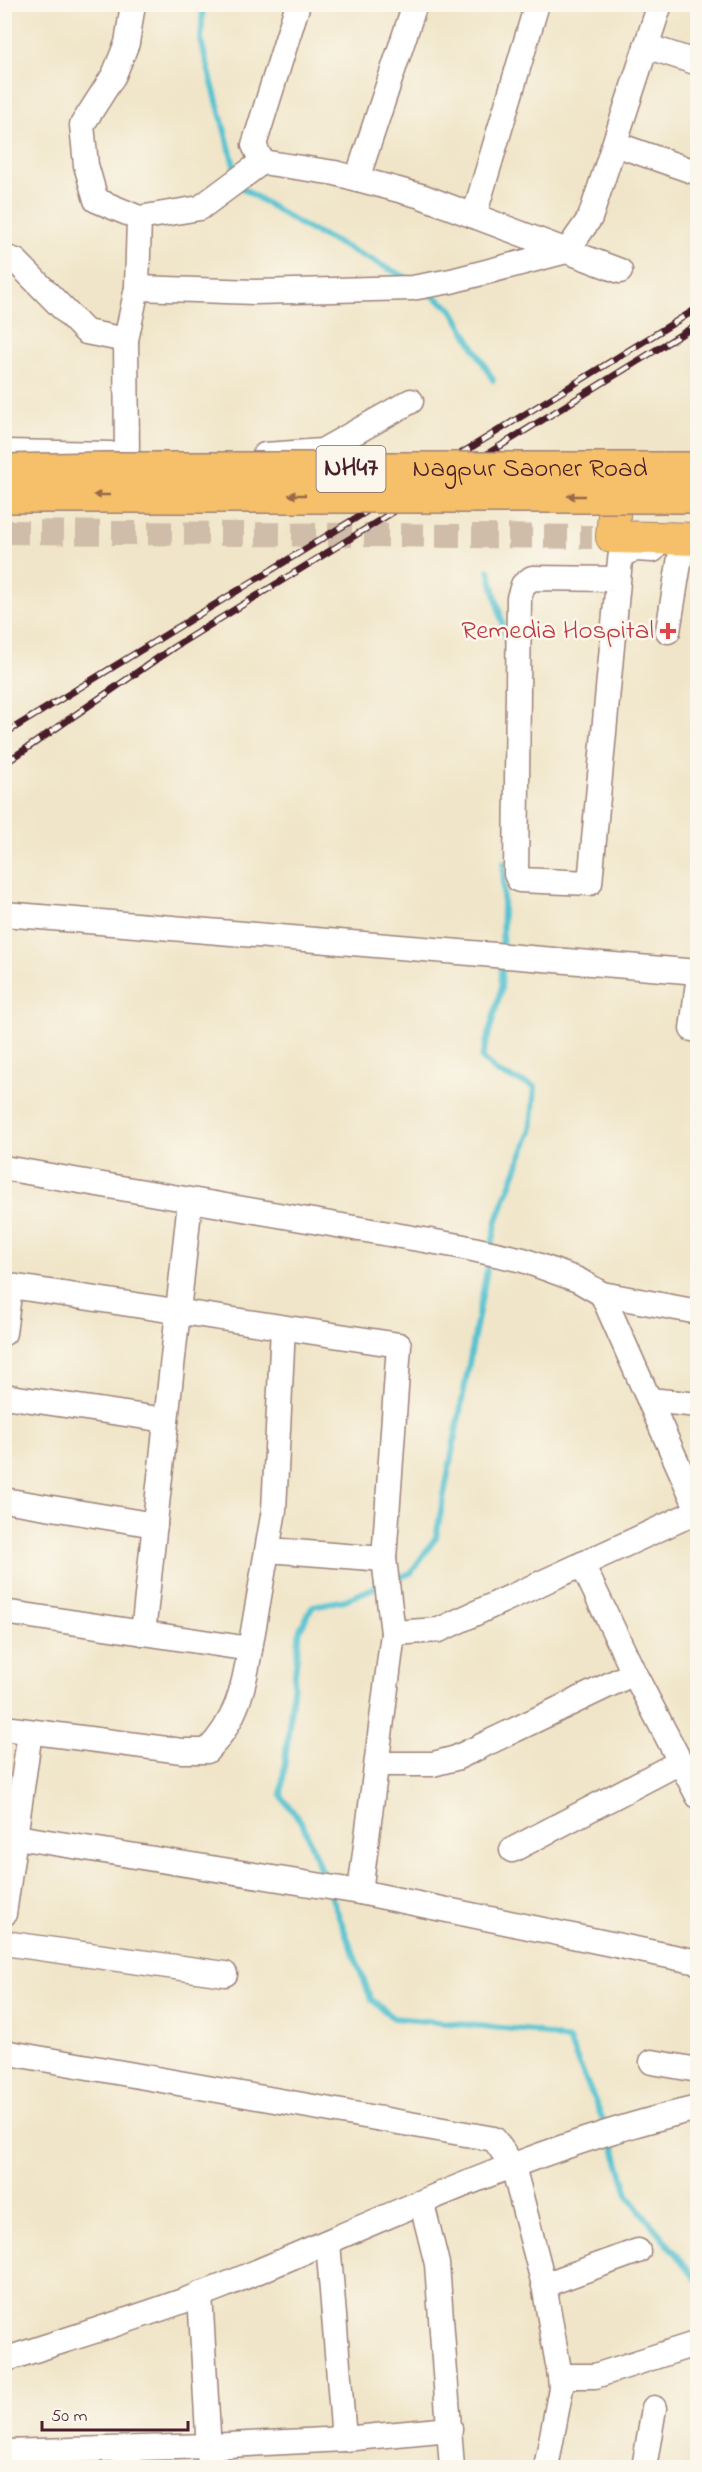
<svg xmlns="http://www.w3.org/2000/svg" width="702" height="2472" font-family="'Indie Flower',sans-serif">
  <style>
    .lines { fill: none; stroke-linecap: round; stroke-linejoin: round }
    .stream { stroke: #56c2d0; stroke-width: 6 }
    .minor-tunnel { stroke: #cfbda9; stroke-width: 24; stroke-dasharray: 24 12; stroke-linecap: butt }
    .minor-casing { stroke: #9d827a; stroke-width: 27 }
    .major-casing { stroke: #9d827a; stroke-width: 34 }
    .minor { stroke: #fff; stroke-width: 24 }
    .major { stroke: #f6c06b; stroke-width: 32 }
    .rail-casing { stroke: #4a1f2b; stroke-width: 7 }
    .rail { stroke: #fbf7ec; stroke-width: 4.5; stroke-dasharray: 14; stroke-linecap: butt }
    .highway-bridge-casing { stroke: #9d827a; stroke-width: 36; stroke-linecap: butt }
    .highway-bridge { stroke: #f6c06b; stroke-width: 33 }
    .oneway { fill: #976748 }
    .health-dot { fill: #e0444e; stroke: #fbf7ec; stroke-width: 2 }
    .labels { text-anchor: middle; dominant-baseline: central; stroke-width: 5; stroke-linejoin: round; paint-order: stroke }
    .shield { fill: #fbf7ec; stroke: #7f6065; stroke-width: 1.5 }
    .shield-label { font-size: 26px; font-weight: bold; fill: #4a1f2b }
    .street-label { font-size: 27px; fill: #4a1f2b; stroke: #fbf7ec }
    .health-label { font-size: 27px; fill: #be3a42; stroke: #fbf7ec; text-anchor: end }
  </style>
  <rect width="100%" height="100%" fill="#fbf7ec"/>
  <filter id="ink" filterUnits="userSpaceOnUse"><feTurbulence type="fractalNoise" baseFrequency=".0167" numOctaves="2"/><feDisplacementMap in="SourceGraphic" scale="12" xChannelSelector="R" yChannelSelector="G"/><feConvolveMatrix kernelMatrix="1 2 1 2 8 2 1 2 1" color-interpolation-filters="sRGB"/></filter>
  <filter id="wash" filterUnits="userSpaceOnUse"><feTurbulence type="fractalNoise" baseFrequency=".008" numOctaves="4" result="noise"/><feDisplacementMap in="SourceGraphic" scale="24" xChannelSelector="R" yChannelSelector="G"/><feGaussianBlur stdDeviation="1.35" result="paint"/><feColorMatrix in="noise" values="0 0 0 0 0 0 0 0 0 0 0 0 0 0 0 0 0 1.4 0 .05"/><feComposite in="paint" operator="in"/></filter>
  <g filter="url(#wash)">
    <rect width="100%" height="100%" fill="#f0e5c8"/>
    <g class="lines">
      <!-- stream -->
      <g class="stream">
        <path d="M203,4L201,41L236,173"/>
        <path d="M239,186L301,225L411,280"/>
        <path d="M429,293L452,309L493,380"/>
        <path d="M489,570L508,646"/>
        <path d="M502,952L504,863"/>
        <path d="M491,1249L497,1220L531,1131L535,1087L498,1073L482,1058L501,989L502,962"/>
        <path d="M392,1580L411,1573L436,1537L489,1259"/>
        <path d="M325,1881L303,1824L281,1796L300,1629L313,1606L345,1600L383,1584"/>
        <path d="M330,1893L371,1999L393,2018L534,2031L569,2041L607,2129"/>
        <path d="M611,2138L629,2197L698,2281"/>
      </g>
    </g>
  </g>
  <g filter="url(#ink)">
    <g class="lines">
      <!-- minor-tunnel -->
      <path class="minor-tunnel" d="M4,532L592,537"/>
      <!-- minor casing -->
      <g class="minor-casing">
        <g id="minor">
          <path d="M133,4L127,43L114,75L82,125L86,165L96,200L139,218"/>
          <path d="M646,46L698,63"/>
          <path d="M615,144L698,173"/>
          <path d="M262,162L254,145L298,4"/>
          <path d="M357,179L415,4"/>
          <path d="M474,216L537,4"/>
          <path d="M4,257L16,261L86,332L126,340"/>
          <path d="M137,288L255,292L412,288L451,281L567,251L590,218L660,4"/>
          <path d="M4,452L110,454"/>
          <path d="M127,454L126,340L137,288L139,218L200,208L262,162L335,173L421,196L620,271"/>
          <path d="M265,455L322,451L411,401"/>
          <path d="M618,579L532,578L523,585L519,598L516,874L519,880L590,883L620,560L621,554L636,549L653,550"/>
          <path d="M668,631L681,551"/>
          <path d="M4,914L698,972"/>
          <path d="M698,982L692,1029L698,1030"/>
          <path d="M4,1168L459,1246L523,1260L578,1280L602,1294L698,1312"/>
          <path d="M4,1285L399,1345L384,1559L393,1633L360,1892"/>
          <path d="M602,1294L698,1510"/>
          <path d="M4,1333L10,1287"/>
          <path d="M4,1396L166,1420"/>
          <path d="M650,1400L698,1405"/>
          <path d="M4,1500L155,1525"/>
          <path d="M268,1550L384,1559"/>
          <path d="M582,1564L634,1673L698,1796"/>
          <path d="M4,1612L250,1649C244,1688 236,1722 207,1751H182L4,1728"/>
          <path d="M143,1633L190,1201"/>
          <path d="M393,1633L439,1630L698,1511"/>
          <path d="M250,1649L274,1510L283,1328"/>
          <path d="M378,1764H433L456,1758L634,1673"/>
          <path d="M4,1835L360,1892L698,1962"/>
          <path d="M512,1850L680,1762"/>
          <path d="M4,1914L30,1732"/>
          <path d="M4,1943L225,1974"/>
          <path d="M4,2052L494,2139L513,2166L544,2285L560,2376L561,2388L546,2468"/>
          <path d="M652,2062L698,2070"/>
          <path d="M422,2204L437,2264L452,2468"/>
          <path d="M328,2242L344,2439L450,2429"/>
          <path d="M544,2285L638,2251"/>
          <path d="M200,2294L210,2468"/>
          <path d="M4,2360C77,2336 152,2314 223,2286C379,2222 533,2146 698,2108"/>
          <path d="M560,2376H595L698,2343"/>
          <path d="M4,2452L209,2446L344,2439"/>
          <path d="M644,2468L654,2408"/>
        </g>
      </g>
      <!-- major casing -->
      <g class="major-casing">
        <path id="major" d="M618,471L612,537L698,539"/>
      </g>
      <!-- minor -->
      <use href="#minor" class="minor"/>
      <!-- major -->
      <use href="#major" class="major"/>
      <!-- rail casing -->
      <g class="rail-casing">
        <g id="rail">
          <path d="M4,734L698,308"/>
          <path d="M4,764L174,647L698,324"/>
        </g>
      </g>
      <!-- rail -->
      <use href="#rail" class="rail"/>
      <!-- highway-bridge casing -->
      <g class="highway-bridge-casing">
        <g id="highway-bridge">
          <path id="s1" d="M4,471L104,469H698"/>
          <path d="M4,496H698"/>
        </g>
      </g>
      <!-- highway-bridge -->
      <use href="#highway-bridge" class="highway-bridge"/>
    </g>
    <!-- one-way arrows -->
    <defs><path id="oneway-solid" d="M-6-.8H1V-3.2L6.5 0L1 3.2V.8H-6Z" transform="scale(1.5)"/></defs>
    <g class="oneway">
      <use href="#oneway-solid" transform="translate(102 495) rotate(-180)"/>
      <use href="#oneway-solid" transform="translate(297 495) rotate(-180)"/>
      <use href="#oneway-solid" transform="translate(576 496) rotate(-180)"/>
    </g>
  </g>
  <!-- markers -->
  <path class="health-dot" d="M665 622h6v6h6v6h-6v6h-6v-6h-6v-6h6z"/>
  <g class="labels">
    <!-- shield labels -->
    <rect class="shield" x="316.5" y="446" width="69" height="46" rx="4.5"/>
    <g class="shield-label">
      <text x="351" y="469">NH47</text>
    </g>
    <!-- street labels -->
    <g class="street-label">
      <text stroke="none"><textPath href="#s1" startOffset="526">Nagpur Saoner Road</textPath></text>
    </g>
    <!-- health labels -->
    <g class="health-label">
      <text x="654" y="631">Remedia Hospital</text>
    </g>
  </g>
  <!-- margin -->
  <rect width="702" height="2472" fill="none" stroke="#fbf7ec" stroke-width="24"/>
  <!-- scale -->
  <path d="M42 2421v9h146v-9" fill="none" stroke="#4a1f2b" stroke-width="3"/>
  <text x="51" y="2421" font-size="18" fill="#4a1f2b" stroke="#fbf7ec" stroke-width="4.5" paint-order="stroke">50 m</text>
</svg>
